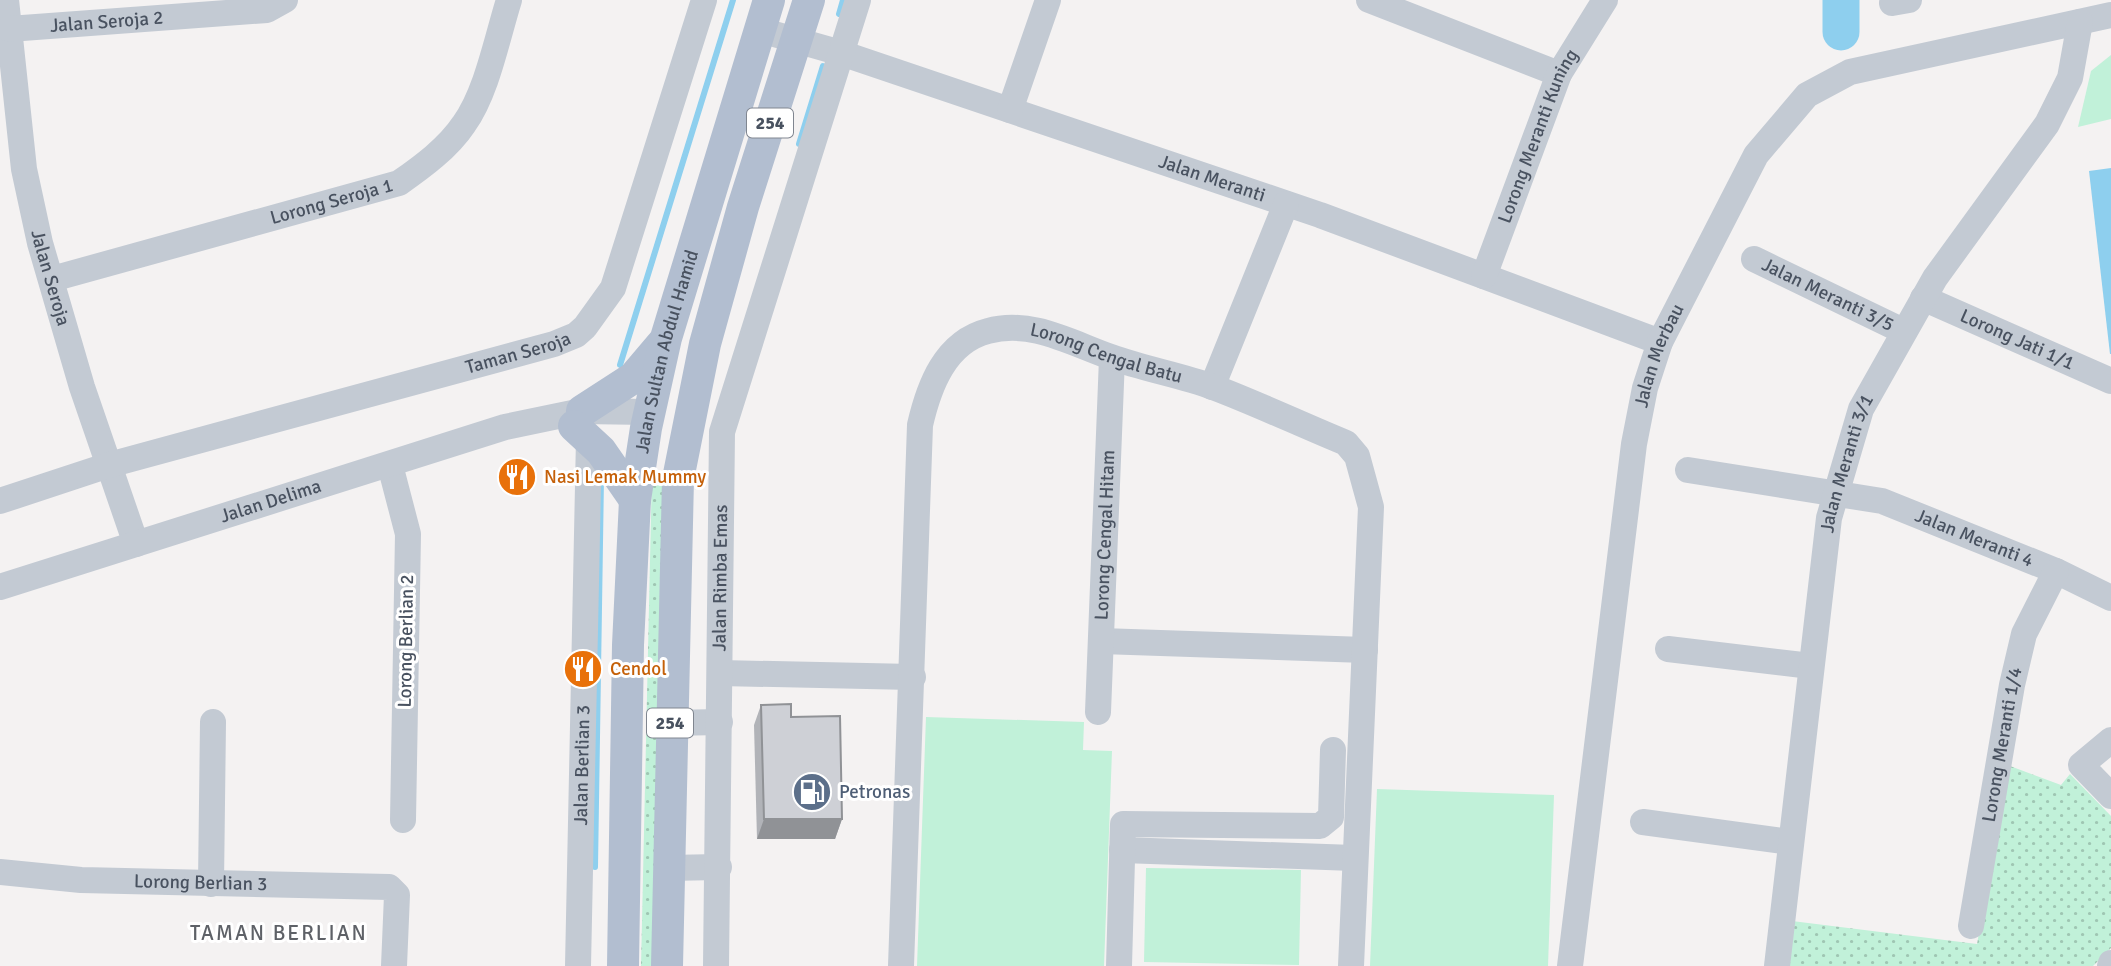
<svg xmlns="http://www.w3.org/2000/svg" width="2111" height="966" font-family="Signika,sans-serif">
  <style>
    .grass { fill: url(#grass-dots) }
    .park { fill: #c1f1d9 }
    .water { fill: #8ecfee }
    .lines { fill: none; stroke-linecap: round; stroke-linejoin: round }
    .stream { stroke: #8ecfee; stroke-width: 6 }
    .river { stroke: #8ecfee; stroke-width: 37 }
    .minor { stroke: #c3cad3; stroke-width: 26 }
    .major { stroke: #b2bed0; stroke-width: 32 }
    .wall { fill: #b1b3b8 }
    .shaded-wall { fill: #909296 }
    .building { fill: #ced0d6; stroke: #909296; stroke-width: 2 }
    .labels { text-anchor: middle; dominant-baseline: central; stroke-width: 6; stroke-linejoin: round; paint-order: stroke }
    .shield { fill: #fff; stroke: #808690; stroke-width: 2 }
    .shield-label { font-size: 18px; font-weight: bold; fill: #495260 }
    .street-label { font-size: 19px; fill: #495260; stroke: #fff }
    .food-label { font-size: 19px; fill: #c56008; stroke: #fff; text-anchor: start }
    .service-label { font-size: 19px; fill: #4e5e75; stroke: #fff; text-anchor: start }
    .neighbourhood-label { font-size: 21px; letter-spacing: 2px; fill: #5e6167; stroke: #fff }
  </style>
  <defs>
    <pattern id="grass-dots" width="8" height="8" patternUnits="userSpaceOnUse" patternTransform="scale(1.75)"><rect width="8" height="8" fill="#c1f1d9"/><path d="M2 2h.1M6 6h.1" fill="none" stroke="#9fc6b3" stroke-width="1.8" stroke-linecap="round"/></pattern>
  </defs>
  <rect width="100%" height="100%" fill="#f4f2f2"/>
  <!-- grass -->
  <g class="grass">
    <path d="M652,471H665L654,966H641Z"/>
    <path d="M2010,766L2061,785L2070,774L2111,816V948L2093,966H1786L1792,921L1977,944Z"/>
  </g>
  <!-- park -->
  <g class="park">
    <path d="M2111,55V119L2078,127L2091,71Z"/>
    <path d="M926,717L1084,722L1083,750L1112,751L1104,966H917Z"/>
    <path d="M1377,789L1554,795L1548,966H1370Z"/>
    <path d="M1146,868L1301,870L1299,965L1144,962Z"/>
  </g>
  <!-- water -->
  <path class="water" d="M2111,168V354H2110L2089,171Z"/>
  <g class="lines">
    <!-- stream -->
    <g class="stream">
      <path d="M839,14L843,0"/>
      <path d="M799,144L823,66"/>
      <path d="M620,365L733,0"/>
      <path d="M595,867L601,478"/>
    </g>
    <!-- river -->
    <path class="river" d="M1841,32V0"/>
    <!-- minor -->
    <g class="minor">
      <path id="s1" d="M6,0L24,169L40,243L82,387L136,544"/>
      <path d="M1369,0L1559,74"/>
      <path d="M1892,3L1909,0"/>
      <path id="s2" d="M9,29L267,10L285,0"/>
      <path id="s3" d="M760,30L841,53L1320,215L1660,342"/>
      <path d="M1010,110L1048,0"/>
      <path id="s4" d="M1754,259L1903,331"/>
      <path id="s5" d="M1484,276L1559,74L1605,0"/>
      <path id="s6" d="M52,279L399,183C422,167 448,148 464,124C487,92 497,38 509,0"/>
      <path id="s7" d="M1923,298L2111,381"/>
      <path d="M1212,387L1286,204"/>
      <path d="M390,465L408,534L403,820"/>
      <path id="s8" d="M1688,470L1882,501L2056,571L2111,598"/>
      <path id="s9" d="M0,501L109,465L554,344L576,335L585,327L613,288L704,0"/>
      <path id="s10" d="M0,587L505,427L582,411L648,412"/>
      <path d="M1101,641L1365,650"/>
      <path d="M1668,649L1811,666"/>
      <path d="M720,673L913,677"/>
      <path id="s11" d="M1098,712L1112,358"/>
      <path d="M670,723L720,722"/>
      <path d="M2111,740L2081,765L2111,796"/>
      <path d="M1643,822L1791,842"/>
      <path d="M1122,850L1354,858"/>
      <path d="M668,868L719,867"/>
      <path id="s12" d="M0,872L81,880L389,887L397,895L394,966"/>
      <path d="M211,884L213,722"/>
      <path id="s13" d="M1971,926L2012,685L2024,634L2056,571"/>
      <path id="s14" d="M578,966L589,438"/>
      <path id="s15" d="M716,966L722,432L858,0"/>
      <path id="s16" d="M901,966L920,425C929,386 945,342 988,331C1031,319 1071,343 1111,357C1144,369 1180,375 1213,387C1258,404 1302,425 1346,443L1357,456L1371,507L1351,966"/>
      <path d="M1119,966L1123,824L1320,826L1331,817L1333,750"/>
      <path id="s17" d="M1570,966L1634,444L1645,388L1660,342L1756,155L1807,95L1850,72L2111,15"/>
      <path id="s18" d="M1777,966L1829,518L1861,409L1935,278L2047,124L2070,78L2080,22"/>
      <path d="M2110,966L2111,963"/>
    </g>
    <!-- major -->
    <g class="major">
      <path d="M582,411L633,378L661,345"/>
      <path d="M574,426L601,451L635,500"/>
      <path id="s19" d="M623,966L628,645L635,500L646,428L666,338L769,0"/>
      <path d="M667,966L678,479L705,344L743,207L809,0"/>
    </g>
  </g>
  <!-- wall -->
  <path class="wall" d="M761,705L791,717L842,819L835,839H757L754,725Z"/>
  <!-- shaded-wall -->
  <path class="shaded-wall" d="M764,819H842L835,839H757Z"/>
  <!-- building -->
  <path class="building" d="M791,704V717L840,716L842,819H764L761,705Z"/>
  <!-- icons -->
  <defs>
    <g id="restaurant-disc" transform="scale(2.0125)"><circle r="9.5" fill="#e8710a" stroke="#fff"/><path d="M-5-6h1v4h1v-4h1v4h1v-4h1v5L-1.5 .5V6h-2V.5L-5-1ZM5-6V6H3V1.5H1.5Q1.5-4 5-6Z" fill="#fff"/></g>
    <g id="fuel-disc" transform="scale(2.0125)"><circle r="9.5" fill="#5c6f8a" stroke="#fff"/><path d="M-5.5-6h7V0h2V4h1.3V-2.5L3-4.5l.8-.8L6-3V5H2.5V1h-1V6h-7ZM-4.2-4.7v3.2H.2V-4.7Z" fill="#fff"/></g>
  </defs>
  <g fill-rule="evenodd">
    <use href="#restaurant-disc" x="517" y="477"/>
    <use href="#restaurant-disc" x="583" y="669"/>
    <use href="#fuel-disc" x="812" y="792"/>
  </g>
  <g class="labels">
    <!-- shield labels -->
    <g class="shield">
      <rect x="747" y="108.5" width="46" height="29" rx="5"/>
      <rect x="647" y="708.5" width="46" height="29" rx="5"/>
    </g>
    <g class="shield-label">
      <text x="770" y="123">254</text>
      <text x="670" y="723">254</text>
    </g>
    <!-- street labels -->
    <g class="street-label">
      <text stroke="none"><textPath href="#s2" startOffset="98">Jalan Seroja 2</textPath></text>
      <text stroke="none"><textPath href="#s5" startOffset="150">Lorong Meranti Kuning</textPath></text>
      <text stroke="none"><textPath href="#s3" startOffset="476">Jalan Meranti</textPath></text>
      <text stroke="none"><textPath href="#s6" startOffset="290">Lorong Seroja 1</textPath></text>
      <text stroke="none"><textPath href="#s1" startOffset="282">Jalan Seroja</textPath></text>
      <text stroke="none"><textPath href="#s4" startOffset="82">Jalan Meranti 3/5</textPath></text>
      <text stroke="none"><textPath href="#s7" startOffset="103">Lorong Jati 1/1</textPath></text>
      <text stroke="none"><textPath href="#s9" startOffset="539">Taman Seroja</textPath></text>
      <text stroke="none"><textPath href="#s19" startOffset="618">Jalan Sultan Abdul Hamid</textPath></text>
      <text stroke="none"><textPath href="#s16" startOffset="786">Lorong Cengal Batu</textPath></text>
      <text stroke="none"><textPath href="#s17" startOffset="618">Jalan Merbau</textPath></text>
      <text stroke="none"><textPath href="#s18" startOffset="508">Jalan Meranti 3/1</textPath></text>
      <text stroke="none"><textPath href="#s10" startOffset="284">Jalan Delima</textPath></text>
      <text stroke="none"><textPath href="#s11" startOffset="177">Lorong Cengal Hitam</textPath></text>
      <text stroke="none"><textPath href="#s8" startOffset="296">Jalan Meranti 4</textPath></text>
      <text stroke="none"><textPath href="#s15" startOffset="388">Jalan Rimba Emas</textPath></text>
      <text transform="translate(406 641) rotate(-89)">Lorong Berlian 2</text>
      <text stroke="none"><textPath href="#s13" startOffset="184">Lorong Meranti 1/4</textPath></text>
      <text stroke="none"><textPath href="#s14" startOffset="201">Jalan Berlian 3</textPath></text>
      <text stroke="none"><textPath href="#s12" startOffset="201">Lorong Berlian 3</textPath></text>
    </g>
    <!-- food labels -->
    <g class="food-label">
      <text x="544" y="477">Nasi Lemak Mummy</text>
      <text x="610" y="669">Cendol</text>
    </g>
    <!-- service labels -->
    <g class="service-label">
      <text x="839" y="792">Petronas</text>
    </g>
    <!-- neighbourhood labels -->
    <g class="neighbourhood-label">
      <text x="279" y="933">TAMAN BERLIAN</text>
    </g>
  </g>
</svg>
